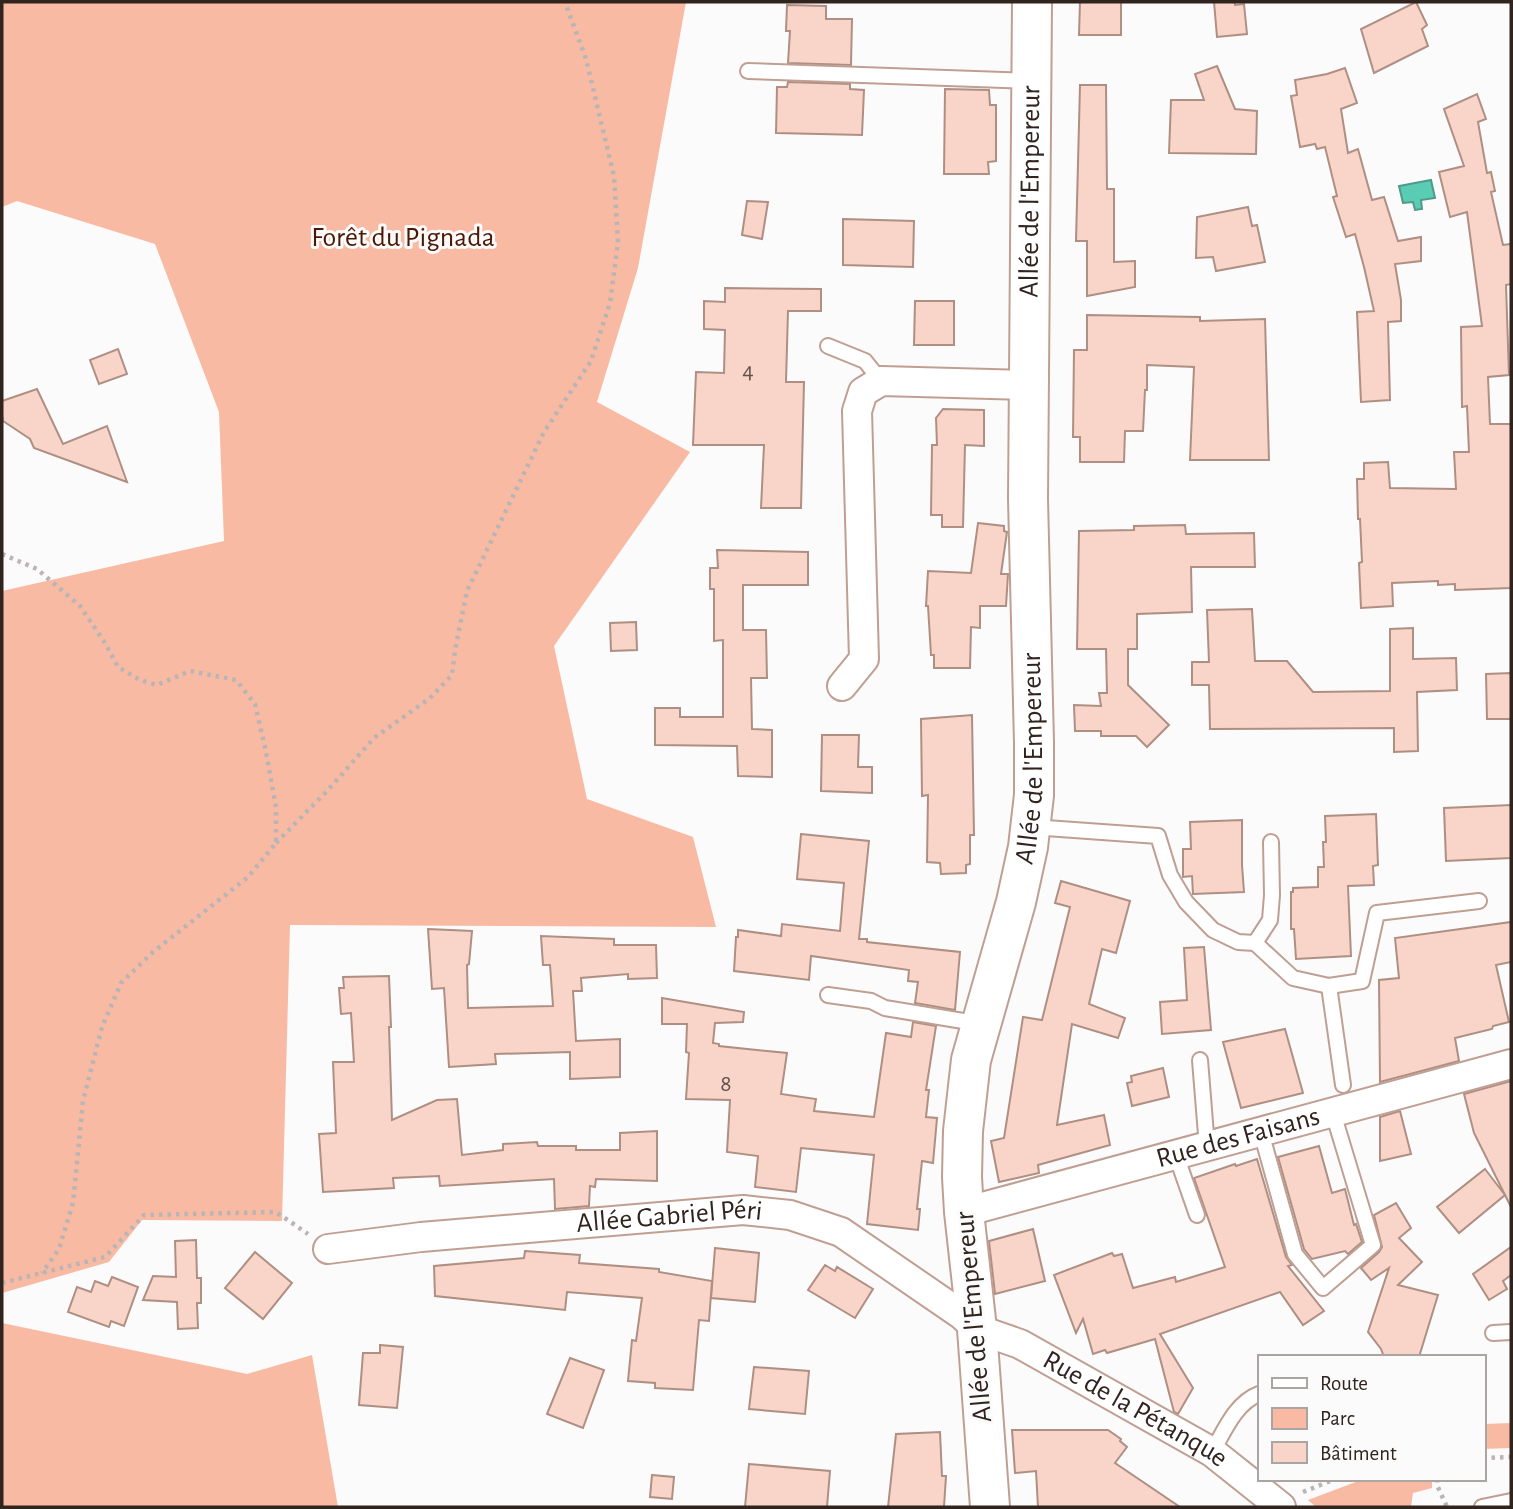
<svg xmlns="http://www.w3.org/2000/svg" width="1513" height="1509" font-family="'Alegreya Sans',sans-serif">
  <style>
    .green { fill: #f9baa3 }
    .water { fill: #5accb4; stroke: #4e9a87; stroke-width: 2 }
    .building { fill: #f8d5c8; stroke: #af8f83; stroke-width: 2 }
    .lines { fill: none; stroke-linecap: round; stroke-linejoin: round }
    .lane-casing { stroke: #c09f93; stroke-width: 18 }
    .street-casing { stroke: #c09f93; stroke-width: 32 }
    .secondary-casing { stroke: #c09f93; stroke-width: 42 }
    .path { stroke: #bab5b4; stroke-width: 4.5; stroke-dasharray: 3.5 5; stroke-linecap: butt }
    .lane { stroke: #fff; stroke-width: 14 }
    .street { stroke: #fff; stroke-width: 28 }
    .secondary { stroke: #fff; stroke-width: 38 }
    .labels { text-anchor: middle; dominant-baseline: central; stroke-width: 6; stroke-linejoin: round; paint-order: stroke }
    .number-label { font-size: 24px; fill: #635049 }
    .street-label { font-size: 28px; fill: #31241f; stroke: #fbfbfb }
    .park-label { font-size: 28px; fill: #4c1803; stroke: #fbfbfb }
  </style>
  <rect width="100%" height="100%" fill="#fbfbfb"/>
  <!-- green -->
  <g class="green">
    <path d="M2,2H686L638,268L597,402L690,452L554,646L587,799L693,837L716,927L290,925L282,1221L142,1220L109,1262L2,1293V591L224,541L219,412L155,244L17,201L2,207Z"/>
    <path d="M2,1323L247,1374L312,1355L338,1507H2Z"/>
    <path d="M1511,1423V1448L1483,1449V1424Z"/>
    <path d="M1361,1480L1432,1481V1488L1413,1493L1411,1507H1316L1308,1500Z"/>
  </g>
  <!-- water -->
  <path class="water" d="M1431,180L1435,198L1421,200L1422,209L1415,210L1413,202L1403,203L1399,186Z"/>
  <!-- building -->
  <g class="building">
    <path d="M1080,2H1121V35H1079Z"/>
    <path d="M1214,2H1235V5L1244,4L1247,34L1217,37Z"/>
    <path d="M1416,2L1427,25L1422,29L1428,46L1374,73L1361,29Z"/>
    <path d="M787,5L826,6V19H852L851,65L788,63L790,31H786Z"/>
    <path d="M1217,66L1235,109L1257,111L1256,154L1169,153L1171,100H1204L1195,74Z"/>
    <path d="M1345,68L1357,103L1341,109L1348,153L1358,149L1372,200L1384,197L1398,241L1421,237V261L1395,264L1401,300V321L1388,322L1390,400L1361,402L1357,312L1374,311L1364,267L1355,234L1346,237L1333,197L1337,196L1325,147L1317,149L1315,144L1300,147L1291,96L1297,95L1295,80L1327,74Z"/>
    <path d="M788,82L850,84V89L864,90L862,135L776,133L777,87H787Z"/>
    <path d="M1080,85H1106L1107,189H1114V262L1135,261V287L1087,296V241H1076Z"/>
    <path d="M945,89L989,90L990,105H996V161L988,162L989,174H944Z"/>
    <path d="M1477,94L1486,119L1478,122L1487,173L1491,172L1495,191L1491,192L1503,245L1511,244V284L1506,285L1509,375L1488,377L1490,424H1511V588L1455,590V584L1438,585V581L1392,583L1393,606L1361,608L1359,563L1362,562L1360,519H1358L1357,479H1364V463L1388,462L1390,488L1456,489L1454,452H1469L1467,406L1462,407L1461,327L1482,326L1467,212L1450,217L1439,172L1464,166L1444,109Z"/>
    <path d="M747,201L768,202L762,239L742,235Z"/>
    <path d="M1248,207L1252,226L1257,225L1265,262L1216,271L1213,257L1196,258L1197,217Z"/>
    <path d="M843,219L914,221L913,267L843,265Z"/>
    <path d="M725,288L821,289V311H788L786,382H804L801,508H761L764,445H693L696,372L724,373L725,330L704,329V301L725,302Z"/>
    <path d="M915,301H954V345H914Z"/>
    <path d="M1087,315L1200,317V321L1265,319L1269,460H1190L1194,367L1147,365V390H1145L1143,431H1125L1124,462H1080V437H1073L1074,350H1087Z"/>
    <path d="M118,349L127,374L99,384L90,360Z"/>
    <path d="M37,389L63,444L107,426L127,482L34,448L30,439L3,421L2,416V401Z"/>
    <path d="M943,409L984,410V446L965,445L963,527H942V515H931L932,445H937L936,418Z"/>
    <path d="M978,523L1004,526V531L1007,532L1001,574H1008L1006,606H980V628L971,627L970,668H934V655H931L928,606H926L928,571L971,573Z"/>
    <path d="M1185,525L1186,534L1254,533L1255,567H1191L1192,612L1137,614V649H1128V685L1169,725L1147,747L1136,736H1101V731H1075L1074,705L1101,706L1099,693H1107L1106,649H1077L1079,531L1134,530V526Z"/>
    <path d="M717,550L808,552V585H743V630H766L767,678H751L752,729L772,730V777L738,776L737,746L655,745V708H680V717H723V640L714,641V589H710V568H718Z"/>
    <path d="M1252,609L1255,661H1287L1313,692L1390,691V629L1413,628V659L1456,658L1457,690L1417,692L1418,751L1394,752V728L1210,729L1209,685H1192V662H1209L1207,610Z"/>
    <path d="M636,622L637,650L611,651L610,623Z"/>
    <path d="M1511,673V719H1487L1486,674Z"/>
    <path d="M972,715L974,835H970V864L966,865V873L941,874L940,863L927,862L928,795L922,796L921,719Z"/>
    <path d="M822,735H859L858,767H872V793L821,791Z"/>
    <path d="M1511,805V858L1446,861L1444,808Z"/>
    <path d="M1376,814L1378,865L1373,866L1374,885L1348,886L1351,956L1296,959L1294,929H1291V892H1293V888L1318,887V867H1324L1323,842H1326L1325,816Z"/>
    <path d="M1242,820V865L1244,892L1193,894L1192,876L1183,877V849H1191L1190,822Z"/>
    <path d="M801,834L869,841L859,939H867V942L960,952L955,1010L915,1003L918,982L908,981L909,970L811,956L809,980L734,971L736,937H738V930L781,936L782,924L840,931L844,883L797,879Z"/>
    <path d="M1061,881L1130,901L1116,953L1102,949L1089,1004L1125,1018L1118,1038L1072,1024L1057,1125L1104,1115L1110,1145L1038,1165L1039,1173L999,1182L991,1141L1004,1138L1023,1017L1042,1020L1070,907L1055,903Z"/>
    <path d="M1511,922V962L1496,965L1509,1022L1493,1026L1492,1029L1455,1038L1459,1061L1380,1082L1379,980L1399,978L1395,938Z"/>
    <path d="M428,929L472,931L469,964L467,965L468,1008L553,1006L550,965H543L541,936L614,939V945H656L657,978L628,979V974L581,978L582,991H573L576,1041L620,1039V1077L570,1079V1052L495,1054L496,1064L449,1067L444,988L432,989Z"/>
    <path d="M1204,947L1211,1030L1162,1034L1160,1002L1187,1000L1184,948Z"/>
    <path d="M389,976L391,1027H389L392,1120L437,1100L457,1099L462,1155L503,1150V1144L537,1142L538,1146H576V1150H620V1133L657,1131V1181L596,1179L595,1187L590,1186L589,1206L555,1209L554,1179L440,1186L439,1176L393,1178L394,1188L323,1192L319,1134L336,1133L333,1062H354L351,1013L341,1014L339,988H344L343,977Z"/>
    <path d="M662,998L744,1012L743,1022L715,1023L713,1043L719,1044V1046L787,1053L781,1094L816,1099L814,1111L874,1117L886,1033L911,1037L913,1022L936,1026L926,1090H929L926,1117L937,1118L933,1163L922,1161L917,1209H920L918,1230L867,1224L874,1155L801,1148L796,1192L755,1187L758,1156L727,1152L730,1100L686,1099L689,1053L686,1052L687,1024H662Z"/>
    <path d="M1285,1029L1303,1093L1241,1108L1223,1042Z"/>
    <path d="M1163,1068L1169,1097L1132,1106L1127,1083L1132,1082L1131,1076Z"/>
    <path d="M1511,1081V1207L1474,1133L1464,1094Z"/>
    <path d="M1400,1111L1411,1154L1380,1161V1117Z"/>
    <path d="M1319,1146L1332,1193L1345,1189L1354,1225L1356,1224L1362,1242L1348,1254L1345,1251L1312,1259L1304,1249L1278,1157Z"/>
    <path d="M1257,1159L1286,1257L1292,1265L1288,1266L1324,1311L1303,1325L1280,1292L1160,1334L1193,1388L1178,1414L1174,1412L1155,1339L1107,1353L1105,1350L1093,1354L1083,1319L1076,1333L1054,1275L1112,1253L1114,1256L1122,1254L1133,1288L1175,1277L1176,1282L1225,1267L1194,1178L1235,1164L1236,1166Z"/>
    <path d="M1485,1169L1505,1195L1459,1233L1437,1207Z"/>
    <path d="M1396,1203L1411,1228L1399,1238L1422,1262L1398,1285L1438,1295L1419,1357H1384L1381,1349L1368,1332L1389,1268L1371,1280L1361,1268L1379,1252L1382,1247L1374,1215Z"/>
    <path d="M1033,1229L1045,1281L995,1294L989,1241Z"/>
    <path d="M196,1240L197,1278H201V1303H197L198,1328L178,1329L177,1302L143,1300L153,1276L176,1277L175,1241Z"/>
    <path d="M1511,1247V1275L1503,1281L1507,1289L1489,1300L1473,1274Z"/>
    <path d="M715,1248L759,1253L755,1302L711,1298Z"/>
    <path d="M525,1251L580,1255L579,1263L659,1269V1272L712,1281L709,1321L699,1320L693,1390L655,1388V1383L628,1381L632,1340L636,1341L642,1298L567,1292L565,1310L435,1296L434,1266L524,1258Z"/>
    <path d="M255,1252L292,1283L263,1319L225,1288Z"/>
    <path d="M825,1265L835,1271L837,1267L873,1289L855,1318L808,1290Z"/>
    <path d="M112,1277L138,1287L124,1326L111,1321L109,1327L68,1312L77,1287L91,1292L95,1281L108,1286Z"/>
    <path d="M380,1345L403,1347L397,1408L359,1405L363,1353H380Z"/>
    <path d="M570,1358L604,1370L583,1428L547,1414Z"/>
    <path d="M754,1367L809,1371L805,1414L749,1409Z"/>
    <path d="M1012,1430H1108L1121,1439L1120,1441L1127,1447L1115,1463L1180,1507H1038L1036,1471L1015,1473Z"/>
    <path d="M940,1432L942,1476H946L944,1507H888L896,1434Z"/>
    <path d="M749,1464L830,1471L827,1507H745Z"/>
    <path d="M652,1475L674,1477L672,1499L650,1497Z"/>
  </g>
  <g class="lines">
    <!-- lane casing -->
    <g class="lane-casing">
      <g id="lane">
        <path d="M748,71L1029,81"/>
        <path d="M828,346L865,361L881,381"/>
        <path d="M1032,827L1158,836L1170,875L1186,902L1213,930L1238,942L1255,943L1270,920L1272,895L1271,842"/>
        <path d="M1255,943L1293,978L1329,986L1362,981L1377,913L1479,901"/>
        <path d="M1329,986L1343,1085"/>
        <path d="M828,995L871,1001L885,1008L981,1024"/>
        <path d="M1200,1060L1207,1147"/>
        <path d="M1261,1132L1295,1254L1323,1288L1373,1245L1333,1113"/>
        <path d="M1176,1155L1197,1215"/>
        <path d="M1493,1333L1511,1332"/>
        <path d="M1212,1452C1224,1432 1235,1403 1259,1394"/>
        <path d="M1482,1507L1511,1501"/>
      </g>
    </g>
    <!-- street casing -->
    <g class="street-casing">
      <g id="street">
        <path d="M842,686L864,659L857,411L863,392L881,381L1030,385"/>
        <path id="s1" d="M964,1212L1511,1064"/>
        <path id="s2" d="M328,1249L421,1237L743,1210L790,1215L841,1232L962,1315L977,1329L1020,1344L1212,1452L1281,1507"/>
      </g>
    </g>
    <!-- secondary casing -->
    <g class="secondary-casing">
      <g id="secondary">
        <path id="s3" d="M990,1507L977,1329L964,1212L962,1177L963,1131L971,1060L1016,902L1028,847L1034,795V743L1028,499L1032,2"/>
      </g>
    </g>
    <!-- path -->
    <g class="path">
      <path d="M2,554L37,569L80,606L105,643L118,667L140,680L157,685L190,671L236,680L255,704L266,752L276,807V843L248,877L153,952L121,983L102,1027L83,1101L73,1203L59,1249L42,1273"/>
      <path d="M276,843L328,790L374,738L430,698L452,675L455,650L467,591L544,432L591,361L610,303L618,242L614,176L586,59L565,2"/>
      <path d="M2,1283L105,1257L144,1215L276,1212L308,1234"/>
      <path d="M1483,1458L1511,1457"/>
      <path d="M1437,1479V1485L1447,1507"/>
      <path d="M1303,1492L1335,1479"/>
    </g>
    <!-- lane -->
    <use href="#lane" class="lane"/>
    <!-- street -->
    <use href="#street" class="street"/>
    <!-- secondary -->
    <use href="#secondary" class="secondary"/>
  </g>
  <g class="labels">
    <!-- number labels -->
    <g class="number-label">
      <text x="748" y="371">4</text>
      <text x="726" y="1084">8</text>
    </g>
    <!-- street labels -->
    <g class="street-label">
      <text stroke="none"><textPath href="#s3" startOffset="1325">Allée de l'Empereur</textPath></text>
      <text stroke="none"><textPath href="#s3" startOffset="758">Allée de l'Empereur</textPath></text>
      <text stroke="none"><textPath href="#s1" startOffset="284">Rue des Faisans</textPath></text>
      <text stroke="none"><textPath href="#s2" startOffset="343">Allée Gabriel Péri</textPath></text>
      <text transform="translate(974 1317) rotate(-95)">Allée de l'Empereur</text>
      <text stroke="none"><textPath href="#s2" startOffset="863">Rue de la Pétanque</textPath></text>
    </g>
    <!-- park labels -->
    <g class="park-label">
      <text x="403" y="238">Forêt du Pignada</text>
    </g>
  </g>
  <!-- border -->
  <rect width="1513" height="1509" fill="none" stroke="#31241f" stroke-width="7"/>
  <!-- legend -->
  <rect x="1258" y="1355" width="228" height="126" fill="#fbfbfb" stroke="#aaa5a3" stroke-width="2"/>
  <rect x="1272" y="1378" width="35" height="10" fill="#ffffff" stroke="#aaa5a3" stroke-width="2"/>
  <text x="1320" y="1390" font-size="21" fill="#31241f">Route</text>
  <rect x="1272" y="1408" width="35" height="21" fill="#f9baa3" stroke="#aaa5a3" stroke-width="2"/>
  <text x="1320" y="1425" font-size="21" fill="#31241f">Parc</text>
  <rect x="1272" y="1442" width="35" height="21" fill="#f8d5c8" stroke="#aaa5a3" stroke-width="2"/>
  <text x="1320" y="1460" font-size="21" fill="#31241f">Bâtiment</text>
</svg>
